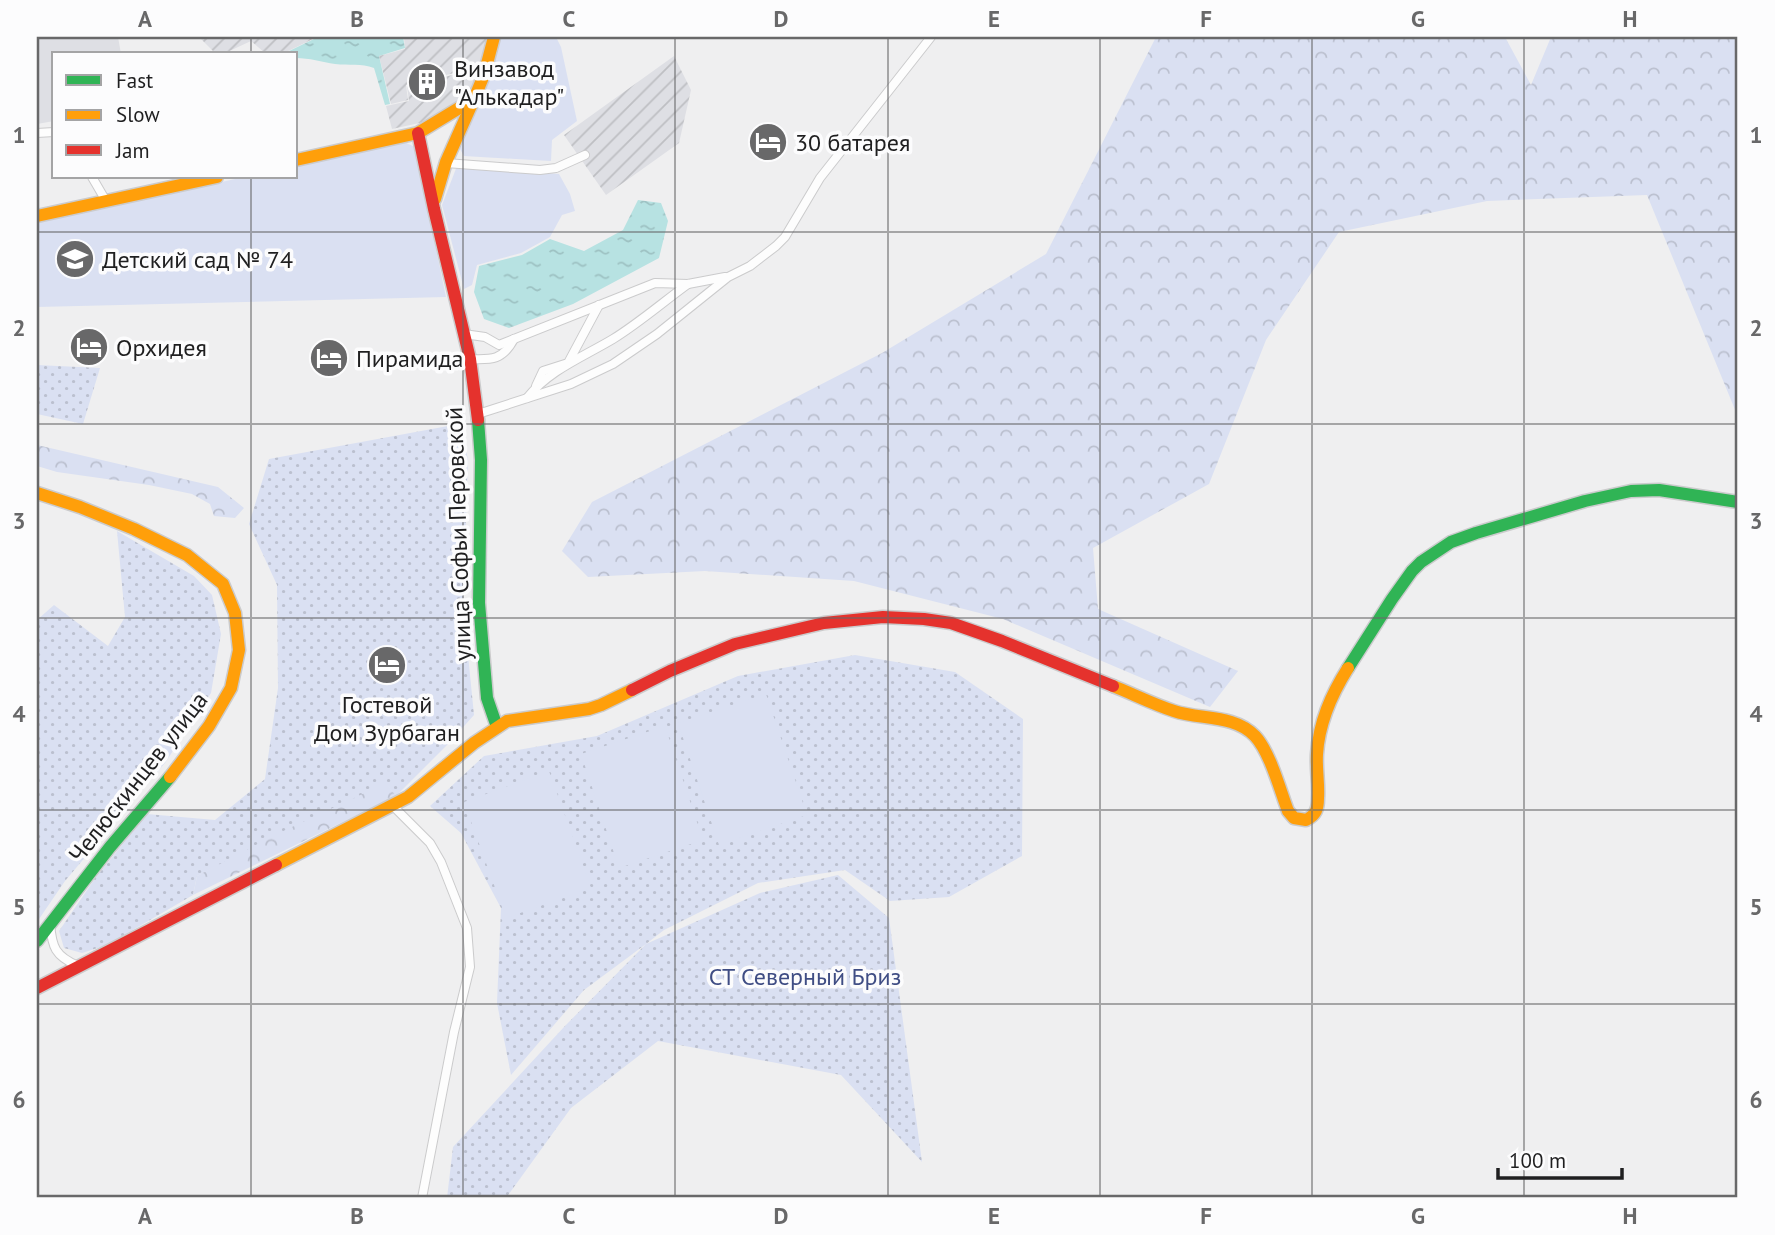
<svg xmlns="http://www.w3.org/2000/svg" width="1775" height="1235" font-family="'PT Sans',sans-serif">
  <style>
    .built { fill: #dedfe4 }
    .industrial { fill: url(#industrial-furrows) }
    .grass { fill: url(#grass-dots) }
    .forest { fill: url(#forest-crowns) }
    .park { fill: #dae0f2 }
    .water { fill: url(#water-ripples) }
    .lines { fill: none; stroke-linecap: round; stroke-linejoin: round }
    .street-casing { stroke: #cbcbcc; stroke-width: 10 }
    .fast-casing { stroke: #cbcbcc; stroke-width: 15 }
    .slow-casing { stroke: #cbcbcc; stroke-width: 15 }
    .jam-casing { stroke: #cbcbcc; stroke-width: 15 }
    .street { stroke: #fdfdfd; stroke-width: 8 }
    .fast { stroke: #30b455; stroke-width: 12 }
    .slow { stroke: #ff9f0a; stroke-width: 12 }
    .jam { stroke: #e5322d; stroke-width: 12 }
    .grid { fill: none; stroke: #686869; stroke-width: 2; stroke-opacity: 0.55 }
    .labels { text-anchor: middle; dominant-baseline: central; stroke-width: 7; stroke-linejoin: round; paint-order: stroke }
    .poi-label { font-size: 24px; fill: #1f1f20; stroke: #fcfcfd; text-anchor: start }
    .street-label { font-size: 24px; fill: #1f1f20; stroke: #fcfcfd }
    .park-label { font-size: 24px; fill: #3f4d84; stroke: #fcfcfd }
    .neatline { fill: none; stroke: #686869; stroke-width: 2.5 }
    .grid-label { font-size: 23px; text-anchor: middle; font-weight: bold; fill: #686869 }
  </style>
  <defs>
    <pattern id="industrial-furrows" width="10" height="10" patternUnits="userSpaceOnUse" patternTransform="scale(1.75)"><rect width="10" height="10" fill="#dedfe4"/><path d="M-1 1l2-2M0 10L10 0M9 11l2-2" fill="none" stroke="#bebfc3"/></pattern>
    <pattern id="grass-dots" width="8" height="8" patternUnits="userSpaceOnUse" patternTransform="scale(1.75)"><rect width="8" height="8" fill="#dae0f2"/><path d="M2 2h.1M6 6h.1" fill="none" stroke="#bbc0cf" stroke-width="1.8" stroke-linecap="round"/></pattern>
    <pattern id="forest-crowns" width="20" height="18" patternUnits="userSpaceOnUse" patternTransform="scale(1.75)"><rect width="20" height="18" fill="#dae0f2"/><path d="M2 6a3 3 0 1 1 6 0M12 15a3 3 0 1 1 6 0" fill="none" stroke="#bbc0cf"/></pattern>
    <pattern id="water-ripples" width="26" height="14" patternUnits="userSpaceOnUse" patternTransform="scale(1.75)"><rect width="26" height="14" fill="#b7e2e2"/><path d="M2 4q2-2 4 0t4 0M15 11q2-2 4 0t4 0" fill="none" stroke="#9dc1c2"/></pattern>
  </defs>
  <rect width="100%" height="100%" fill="#efeff0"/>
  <!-- built -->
  <path class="built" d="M37,37H118L121,54H54V121L37,124Z"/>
  <!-- industrial -->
  <g class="industrial">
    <path d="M199,37H317L282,54H266L251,41L223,54H216Z"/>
    <path d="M404,37H487L482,66L406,85L408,100L391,104L379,56L405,49Z"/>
    <path d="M674,56L691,90L679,143L606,195L564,135Z"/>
    <path d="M481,68L470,95L424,122L392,129L386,106L409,101L407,86Z"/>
  </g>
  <!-- grass -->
  <g class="grass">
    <path d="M37,365L100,368L83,424L37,414Z"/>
    <path d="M459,424L468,459L463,605L474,715L449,743L396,796L386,784L197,876L193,895L107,945L82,953L64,948L59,931L96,877L147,814L215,820L265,779L278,688L277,585L249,524L269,459Z"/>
    <path d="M117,531L194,576L212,595L221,634L211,693L165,763L65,881L37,922V620L54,605L108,646L125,617Z"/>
    <path d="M855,655L955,672L1023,719L1022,856L949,897L890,901L845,870L758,883L664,930L646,944L760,893L838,875L889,918L922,1162L841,1075L658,1041L571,1108L506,1198H447L453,1147L564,1027L646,944L584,990L511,1075L497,1003L501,908L461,833L430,806L484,756L597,736L738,676Z"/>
  </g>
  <!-- forest -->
  <g class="forest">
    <path d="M1156,37H1505L1531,85L1551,37H1738V417L1647,195L1487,201L1339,232L1266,340L1209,484L1093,548L1098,609L1238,671L1210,707L1003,619L854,581L705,571L588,577L562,551L592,502L882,353L1046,254Z"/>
    <path d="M37,445L218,487L244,508L235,518L214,516L210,504L192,494L149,485L57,472L37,466Z"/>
    <path d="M386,783L396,796L193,895L197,876L277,834Z"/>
  </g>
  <!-- park -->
  <g class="park">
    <path d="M500,37H556L561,47L577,121L552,140L551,161L464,156L460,149L488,79Z"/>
    <path d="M402,141L415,147L446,297L37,307V223L244,177H296V165Z"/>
    <path d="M457,166L559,174L570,194L575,211L562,215L550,237L521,253L477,265L472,285L464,289L442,205Z"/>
    <path d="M766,694L807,815L719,845L678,723Z"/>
    <path d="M665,726L703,840L619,868L581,754Z"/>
    <path d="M549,771L591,888L506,918L464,802Z"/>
  </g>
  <!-- water -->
  <g class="water">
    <path d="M318,37H403L405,48L379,56L390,104L385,105L374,68C361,63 349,66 335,64C322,62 309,58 296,58V54H283Z"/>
    <path d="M638,200L661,203L668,221L659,258L573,304L509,328L484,319L474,292L479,266L522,255L550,239L584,251L623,230Z"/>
  </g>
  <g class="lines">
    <!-- street casing -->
    <g class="street-casing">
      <g id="street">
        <path d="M37,133L54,132"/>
        <path d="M446,163L540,170L556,168L585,155"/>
        <path d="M92,177L106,201"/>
        <path d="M464,334L485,337L499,345L655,283L688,284L725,277"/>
        <path d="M470,359C492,360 503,360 514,339"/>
        <path d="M536,386L543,371L568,363L599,305"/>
        <path d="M527,398C549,370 583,357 613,339C639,323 663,302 688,284"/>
        <path d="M478,414L571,384L613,364L657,334L728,277L750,266L776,246L785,237L820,178L931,37"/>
        <path d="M393,806L430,843L441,862L467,928L470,967L454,1032L422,1198"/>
        <path d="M50,924C52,947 55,956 78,966"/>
      </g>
    </g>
    <!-- fast casing -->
    <g class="fast-casing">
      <g id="fast">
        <path d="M478,420L481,460L479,603L487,698L497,727"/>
        <path d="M1348,668L1392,599L1412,571L1421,562L1451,542L1476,533L1585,501L1631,491L1659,490L1738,502"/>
        <path d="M37,941L110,847L170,777"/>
      </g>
    </g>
    <!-- slow casing -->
    <g class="slow-casing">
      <g id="slow">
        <path d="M296,160L418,133L474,99L484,75L494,37"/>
        <path d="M435,199L446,162L474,99"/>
        <path d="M37,216L217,177"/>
        <path d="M37,493L80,507L134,529L187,555L223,584L235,613L239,650L231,688L209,726L170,777"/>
        <path d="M1113,686C1133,694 1153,704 1174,711C1200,720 1234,714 1255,736C1270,752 1280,790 1288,811L1294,818L1306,820C1316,815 1318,809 1318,798C1319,783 1316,769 1317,754C1319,722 1331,695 1348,668"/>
        <path d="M276,865L408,797L474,743L507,721L589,709L601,705L632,690"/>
      </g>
    </g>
    <!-- jam casing -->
    <g class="jam-casing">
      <g id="jam">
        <path d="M418,133L434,209L470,359L478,420"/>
        <path d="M632,690L670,671L735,644L824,623L883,617L924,619L951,623L1002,641L1113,686"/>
        <path d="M37,988L276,865"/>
      </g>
    </g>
    <!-- street -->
    <use href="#street" class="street"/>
    <!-- fast -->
    <use href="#fast" class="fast"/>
    <!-- slow -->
    <use href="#slow" class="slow"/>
    <!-- jam -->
    <use href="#jam" class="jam"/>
  </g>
  <!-- grid -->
  <path class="grid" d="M251,37V54M463,37V1198M675,37V1198M888,37V1198M1100,37V1198M1312,37V1198M1524,37V1198M251,177V1198M37,232H1738M37,424H1738M37,618H1738M37,810H1738M37,1004H1738"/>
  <!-- icons -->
  <defs>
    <g id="building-disc" transform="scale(2.0125)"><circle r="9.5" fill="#686869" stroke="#fcfcfd"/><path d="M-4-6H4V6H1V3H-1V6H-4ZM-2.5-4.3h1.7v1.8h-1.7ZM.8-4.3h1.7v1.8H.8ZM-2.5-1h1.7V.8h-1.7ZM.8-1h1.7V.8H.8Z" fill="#fff"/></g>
    <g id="hotel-disc" transform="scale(2.0125)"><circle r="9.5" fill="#686869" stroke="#fcfcfd"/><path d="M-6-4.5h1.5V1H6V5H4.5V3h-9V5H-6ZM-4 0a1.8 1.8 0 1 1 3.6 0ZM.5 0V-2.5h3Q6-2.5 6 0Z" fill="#fff"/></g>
    <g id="school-disc" transform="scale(2.0125)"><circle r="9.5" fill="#686869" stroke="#fcfcfd"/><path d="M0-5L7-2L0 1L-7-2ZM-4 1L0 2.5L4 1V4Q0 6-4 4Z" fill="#fff"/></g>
  </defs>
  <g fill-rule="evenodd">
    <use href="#building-disc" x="427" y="82"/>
    <use href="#hotel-disc" x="768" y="142"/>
    <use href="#school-disc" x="75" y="259"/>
    <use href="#hotel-disc" x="89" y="347"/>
    <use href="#hotel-disc" x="329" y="358"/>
    <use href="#hotel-disc" x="387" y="665"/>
  </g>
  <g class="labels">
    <!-- poi labels -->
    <g class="poi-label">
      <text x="454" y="68">Винзавод<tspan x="454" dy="28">"Алькадар"</tspan></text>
      <text x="795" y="142">30 батарея</text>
      <text x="102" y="259">Детский сад № 74</text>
      <text x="116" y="347">Орхидея</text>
      <text x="356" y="358">Пирамида</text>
      <text x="387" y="704" text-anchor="middle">Гостевой<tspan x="387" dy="28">Дом Зурбаган</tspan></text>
    </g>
    <!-- street labels -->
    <g class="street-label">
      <text transform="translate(458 534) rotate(-92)">улица Софьи Перовской</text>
      <text transform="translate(138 777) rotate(-52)">Челюскинцев улица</text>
    </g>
    <!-- park labels -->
    <g class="park-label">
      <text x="805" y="976">СТ Северный Бриз</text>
    </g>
  </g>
  <!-- border -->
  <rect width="1775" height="1235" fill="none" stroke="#fcfcfd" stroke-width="77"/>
  <!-- legend -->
  <rect x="52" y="52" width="245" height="126" fill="#fcfcfd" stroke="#a4a4a5" stroke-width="2"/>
  <rect x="66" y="75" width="35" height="10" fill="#30b455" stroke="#a4a4a5" stroke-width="2"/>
  <text x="116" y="88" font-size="21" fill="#1f1f20">Fast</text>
  <rect x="66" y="110" width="35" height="10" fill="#ff9f0a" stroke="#a4a4a5" stroke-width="2"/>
  <text x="116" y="122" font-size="21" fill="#1f1f20">Slow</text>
  <rect x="66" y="145" width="35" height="10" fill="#e5322d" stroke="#a4a4a5" stroke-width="2"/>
  <text x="116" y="158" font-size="21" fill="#1f1f20">Jam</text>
  <!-- scale -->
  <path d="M1498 1168v10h124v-10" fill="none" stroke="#1f1f20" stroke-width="3.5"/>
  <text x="1509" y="1168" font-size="21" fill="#1f1f20" stroke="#fcfcfd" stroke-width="5" paint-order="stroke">100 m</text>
  <rect x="38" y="38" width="1698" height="1158" class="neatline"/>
  <g class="grid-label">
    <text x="145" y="27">A</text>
    <text x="357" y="27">B</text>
    <text x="569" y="27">C</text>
    <text x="781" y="27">D</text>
    <text x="994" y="27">E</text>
    <text x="1206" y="27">F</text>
    <text x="1418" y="27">G</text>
    <text x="1630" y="27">H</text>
    <text x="19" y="143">1</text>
    <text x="1756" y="143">1</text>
    <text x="19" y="336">2</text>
    <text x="1756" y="336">2</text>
    <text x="19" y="529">3</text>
    <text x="1756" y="529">3</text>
    <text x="19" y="722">4</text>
    <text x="1756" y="722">4</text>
    <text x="19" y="915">5</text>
    <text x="1756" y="915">5</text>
    <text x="19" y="1108">6</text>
    <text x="1756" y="1108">6</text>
    <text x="145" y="1224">A</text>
    <text x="357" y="1224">B</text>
    <text x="569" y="1224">C</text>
    <text x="781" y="1224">D</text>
    <text x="994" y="1224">E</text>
    <text x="1206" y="1224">F</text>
    <text x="1418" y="1224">G</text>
    <text x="1630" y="1224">H</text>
  </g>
</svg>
